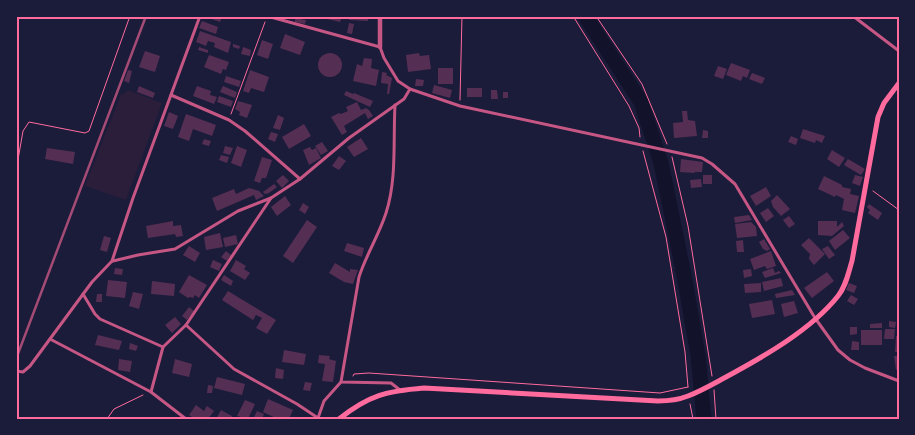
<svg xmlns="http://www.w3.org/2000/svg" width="915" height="435" font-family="Lora,serif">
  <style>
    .green { fill: #2a1e3b }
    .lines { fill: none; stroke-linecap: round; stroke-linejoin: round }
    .river { stroke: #12122b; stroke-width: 15 }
    .building { fill: #542f53 }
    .path { stroke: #ff6b9d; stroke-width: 1 }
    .minor { stroke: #c65784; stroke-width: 3 }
    .tertiary { stroke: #c65784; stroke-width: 4.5 }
    .secondary { stroke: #ff6b9d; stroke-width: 5 }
    .rail { stroke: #a44b75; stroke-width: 2.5 }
    .neatline { fill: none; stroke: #ff6b9d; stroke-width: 2 }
  </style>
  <rect width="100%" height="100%" fill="#1b1b3a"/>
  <!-- green -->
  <path class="green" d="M128,90L162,103L126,200L85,186L121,94H124Z"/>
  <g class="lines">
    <!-- river -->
    <path class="river" d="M585,16L641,102L661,163L684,275L698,355L704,419"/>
  </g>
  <!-- building -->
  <g class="building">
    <path d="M203,16H222L220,22Z"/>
    <path d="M324,16H342L340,22L323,18Z"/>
    <path d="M350,16H368V21L349,20Z"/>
    <path d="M295,18L306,20L305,24L295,22Z"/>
    <path d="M202,21L218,27L216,34L199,28Z"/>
    <path d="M349,23L354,24L352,34L347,33Z"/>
    <path d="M200,31L231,42L228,53L214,47L215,43L208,41L206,46L196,42Z"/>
    <path d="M285,34L305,42L300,55L280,48Z"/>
    <path d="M262,40L273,44L268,59L257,55Z"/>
    <path d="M233,44L240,46L239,49L233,47Z"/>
    <path d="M199,47L208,50V53L198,50Z"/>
    <path d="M243,47L251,50L250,56L241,54Z"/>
    <path d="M145,51L160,56L155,72L139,67Z"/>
    <circle cx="330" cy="65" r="12"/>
    <path d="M419,53L420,56L429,55L431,69L408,72L406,55Z"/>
    <path d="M209,55L229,62L226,70L223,69L221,74L204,67Z"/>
    <path d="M364,58L372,59L371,68L379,70L376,86L353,81L357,64L362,66Z"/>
    <path d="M731,63L750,70L747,78L743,76L741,81L726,75Z"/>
    <path d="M718,66L727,69L723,79L714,76Z"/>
    <rect x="438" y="68" width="15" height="16"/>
    <path d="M128,70L132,71L129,83L124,81Z"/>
    <path d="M250,70L269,77L264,92L251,88L249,93L243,91Z"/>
    <path d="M382,72L387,73L386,75L392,78L389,94H387L388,84L381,83Z"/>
    <path d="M752,73L765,78L762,84L749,79Z"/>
    <path d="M226,76L241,81L239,87L224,82Z"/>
    <path d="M416,79L424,80L423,86H415Z"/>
    <path d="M434,85L452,90L450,98L432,93Z"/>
    <path d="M139,86L155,93L153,98L137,92Z"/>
    <path d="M197,86L211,91L210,95L217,97L214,104L193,96Z"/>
    <path d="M223,86L237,92L235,98L220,92Z"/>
    <rect x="467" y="88" width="15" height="9"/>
    <path d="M491,90H497L498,99H491Z"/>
    <path d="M346,91L353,94L354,93L373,101L370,107L344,95Z"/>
    <rect x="503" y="92" width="5" height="6"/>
    <path d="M219,96L233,101L231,107L217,102Z"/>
    <path d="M238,101L252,105L247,118L239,115L240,112L235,109Z"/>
    <path d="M357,102L361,110L366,108L369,110L373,116L368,119L365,113L344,126L347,132L342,135L331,117L339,113L341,114L348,111L346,107Z"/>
    <path d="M682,111H687L688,120L695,121L697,136L674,138L673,123L683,122Z"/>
    <path d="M169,112L178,116L173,129L164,126Z"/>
    <path d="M186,114L216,125L212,136L193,129L189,141L178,137Z"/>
    <path d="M278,115L284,118L280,130L273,128Z"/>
    <path d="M304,124L311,136L289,149L282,137Z"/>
    <path d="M803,129L825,136L822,143L816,140L815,143L800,138Z"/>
    <path d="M703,130L708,131V138H702Z"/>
    <path d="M271,132L278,134L275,142L268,139Z"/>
    <path d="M791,136L798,139L796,145L788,142Z"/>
    <path d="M361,138L368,149L354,157L347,147Z"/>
    <path d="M204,139L211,141L209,146L202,144Z"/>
    <path d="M322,142L328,151L321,155L315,146Z"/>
    <path d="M225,146L233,148L230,155L223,153Z"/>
    <path d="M237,146L247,150L241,167L231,163Z"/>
    <path d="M310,147L312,150L316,148L321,158L309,165L303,150Z"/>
    <path d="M47,148L75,152L73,164L45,159Z"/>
    <path d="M832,150L845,158L839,167L827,159Z"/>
    <path d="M221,155L229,157L227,163L219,160Z"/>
    <path d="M339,156L346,161L339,170L332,166Z"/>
    <path d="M262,157L272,160L266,178H262L260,183L254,181Z"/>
    <path d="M681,159L703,162L702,172H695L694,173L680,172Z"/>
    <path d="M848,159L865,169L861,175L844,165Z"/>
    <path d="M283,175L289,181L282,188L276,181Z"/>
    <rect x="703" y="175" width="9" height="9"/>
    <path d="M855,175L863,177L860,186L852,183Z"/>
    <path d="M824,176L842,185V187L851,189L850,194L859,196L855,213L842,210L844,199L836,195L835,197L818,189Z"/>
    <path d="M701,179L702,187L691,188L690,180Z"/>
    <path d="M274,184L277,187L269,193L265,194L263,192Z"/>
    <path d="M766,187L771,196L756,206L750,196Z"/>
    <path d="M249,188L259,191L264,196L256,200L254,195L217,211L212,198L234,189L236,194Z"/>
    <path d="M777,195L790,209L781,216L773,207L771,201Z"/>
    <path d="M285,196L291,205L277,216L271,207Z"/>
    <path d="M303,203L309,207L305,214L299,210Z"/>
    <path d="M869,204L882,213L878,220L868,213L870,210L867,207Z"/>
    <path d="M768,208L774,216L766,222L760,213Z"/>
    <path d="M749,215L752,220L735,223L734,217Z"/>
    <path d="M789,216L795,224L789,228L783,220Z"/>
    <path d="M307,220L317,227L293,263L283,256Z"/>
    <path d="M173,221V226L181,225L183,236L176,237L175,234L148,238L146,226Z"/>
    <path d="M818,221H837V227L842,222L844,226L832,236L818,235Z"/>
    <path d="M751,222L756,227L757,236L737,238L735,224Z"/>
    <path d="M843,230L850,238L835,250L829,241Z"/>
    <path d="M220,233L223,247L206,250L204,237Z"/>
    <path d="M236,235L238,244L225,247L223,238Z"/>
    <path d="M104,236L111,238L107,252L100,250Z"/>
    <path d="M809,238L825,254L814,265L809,259L810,254L801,245Z"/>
    <path d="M764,239L770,249L767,251L763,249L759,242Z"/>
    <path d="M743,240L744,252H737L736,241Z"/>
    <path d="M347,243L364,248L362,257L344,251Z"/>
    <path d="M189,246L200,253L195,262L183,255Z"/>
    <path d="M828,246L835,255L829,259L822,249Z"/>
    <path d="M226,251L231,255L227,261L221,257Z"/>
    <path d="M771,251L776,266L767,269L765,266L754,270L750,259Z"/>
    <path d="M213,260L222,264L219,271L210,267Z"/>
    <path d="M236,260L246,266L244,269L250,273L245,280L230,271Z"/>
    <path d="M335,263L350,272V269L358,270L353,284L344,282L329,273Z"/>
    <path d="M115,268L123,269L122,275L114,274Z"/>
    <path d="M773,268L775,273L779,271L781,273L765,278L762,272Z"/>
    <path d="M751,269L752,276L744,278L743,270Z"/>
    <path d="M827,272L834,281L812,298L804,288Z"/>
    <path d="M189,275L207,285L199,298L195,295L193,298L190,297L188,298L179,292Z"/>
    <path d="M224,275L233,281L231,286L221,280Z"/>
    <path d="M781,278L783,286L764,291L762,282Z"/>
    <path d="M108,280L127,282L125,298L106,296Z"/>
    <path d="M152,281L175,284L174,296L151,294Z"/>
    <path d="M761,283V292L745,293L744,284Z"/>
    <path d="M849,283L857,286L854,293L846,290Z"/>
    <path d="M792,290L795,295L776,298L775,294Z"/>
    <path d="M228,291L276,320L267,334L256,328L262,318L256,315L253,320L222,300Z"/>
    <path d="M133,292L143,294L139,309L129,306Z"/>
    <path d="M97,294H102V302H96Z"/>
    <path d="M851,295L858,299L854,305L847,301Z"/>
    <path d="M772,300L775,314L752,318L749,304Z"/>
    <path d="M794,301L798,313L784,317L781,304Z"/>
    <path d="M189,307L194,311L187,320L182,316Z"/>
    <path d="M175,317L181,324L172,333L165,325Z"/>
    <path d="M889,321L896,322L895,328L889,327Z"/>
    <path d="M882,323V328H870V324Z"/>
    <path d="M850,327H857V334L850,335Z"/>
    <path d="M885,329H895L894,339H884Z"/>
    <rect x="861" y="330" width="21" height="15"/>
    <path d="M98,335L122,341L119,350L95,345Z"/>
    <path d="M896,336H899V352H895Z"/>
    <path d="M852,341L859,342V350H851Z"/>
    <path d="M130,343L138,346L136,351L129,349Z"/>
    <path d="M284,350L306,354L304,365L282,362Z"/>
    <path d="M319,355L330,356L329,359L336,361L333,382L322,381L325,364L318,363Z"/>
    <path d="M894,356H899V370H896Z"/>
    <path d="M119,359L132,361L130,372L118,370Z"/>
    <path d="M175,359L192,364L189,377L172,373Z"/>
    <path d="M276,368L284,370L283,379L275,378Z"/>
    <path d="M217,377L245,384L242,395L214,388Z"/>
    <path d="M305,382L312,383L310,391L303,390Z"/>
    <path d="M208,385L213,386L212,393H207Z"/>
    <path d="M268,399L293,410L289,419H278L263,412Z"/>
    <path d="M245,400L255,404L248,419L237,416Z"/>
    <path d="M196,405L204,411L207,406L214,411L208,419H195L189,415Z"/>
    <path d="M221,410L232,416L231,419H216Z"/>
    <path d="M257,411L264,414L262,419H253Z"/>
  </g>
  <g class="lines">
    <!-- path -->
    <g class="path">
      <path d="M573,16L629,106L639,128L640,137"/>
      <path d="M596,16L642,84L667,144"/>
      <path d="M460,100L462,16"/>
      <path d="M231,114L265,22"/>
      <path d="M643,151L666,237L685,352L688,387"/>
      <path d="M672,157L688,226L712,376"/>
      <path d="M16,171L23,131L29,122L85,133L89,131L130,16"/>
      <path d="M873,191L899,210"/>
      <path d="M353,376L354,374L369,373L660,393L688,387"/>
      <path d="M714,390L716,419"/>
      <path d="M690,404L693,419"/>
      <path d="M107,419L114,409L143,395"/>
    </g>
    <!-- minor -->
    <g class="minor">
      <path d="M267,16L380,47L384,58L398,81L410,89L460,106L702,158L712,164L735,184L815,318L838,350L850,360L865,368L899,381"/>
      <path d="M853,16L899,51"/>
      <path d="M171,95L229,120L245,131L300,179"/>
      <path d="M395,105C393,141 397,179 386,213C379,235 366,255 359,277L341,382L391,383L400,390"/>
      <path d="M113,261L138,255L175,249L238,211L271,198L300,179L349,138L404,99L410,89"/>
      <path d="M83,294L95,314L100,319L163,347L186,325L234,369L297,404L318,418"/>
      <path d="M186,325L271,198"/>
      <path d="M50,339L151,392L186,419"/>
      <path d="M16,371L23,372L30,366L92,282L112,261L133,198L200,16"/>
      <path d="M151,392L163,347"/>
      <path d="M318,418L324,401L341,382"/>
    </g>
    <!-- tertiary -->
    <path class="tertiary" d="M380,16V47"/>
    <!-- secondary -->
    <path class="secondary" d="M339,419C369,395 387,391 424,388L658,401C668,401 678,400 688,396C701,391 713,384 726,377C763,357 811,330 838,296C846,286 848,274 852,261L878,117L884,103L899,83"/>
    <!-- rail -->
    <path class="rail" d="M16,359L146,16"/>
  </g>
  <!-- border -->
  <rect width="915" height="435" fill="none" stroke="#1b1b3a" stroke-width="35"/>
  <rect x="18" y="18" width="880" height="400" class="neatline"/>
</svg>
